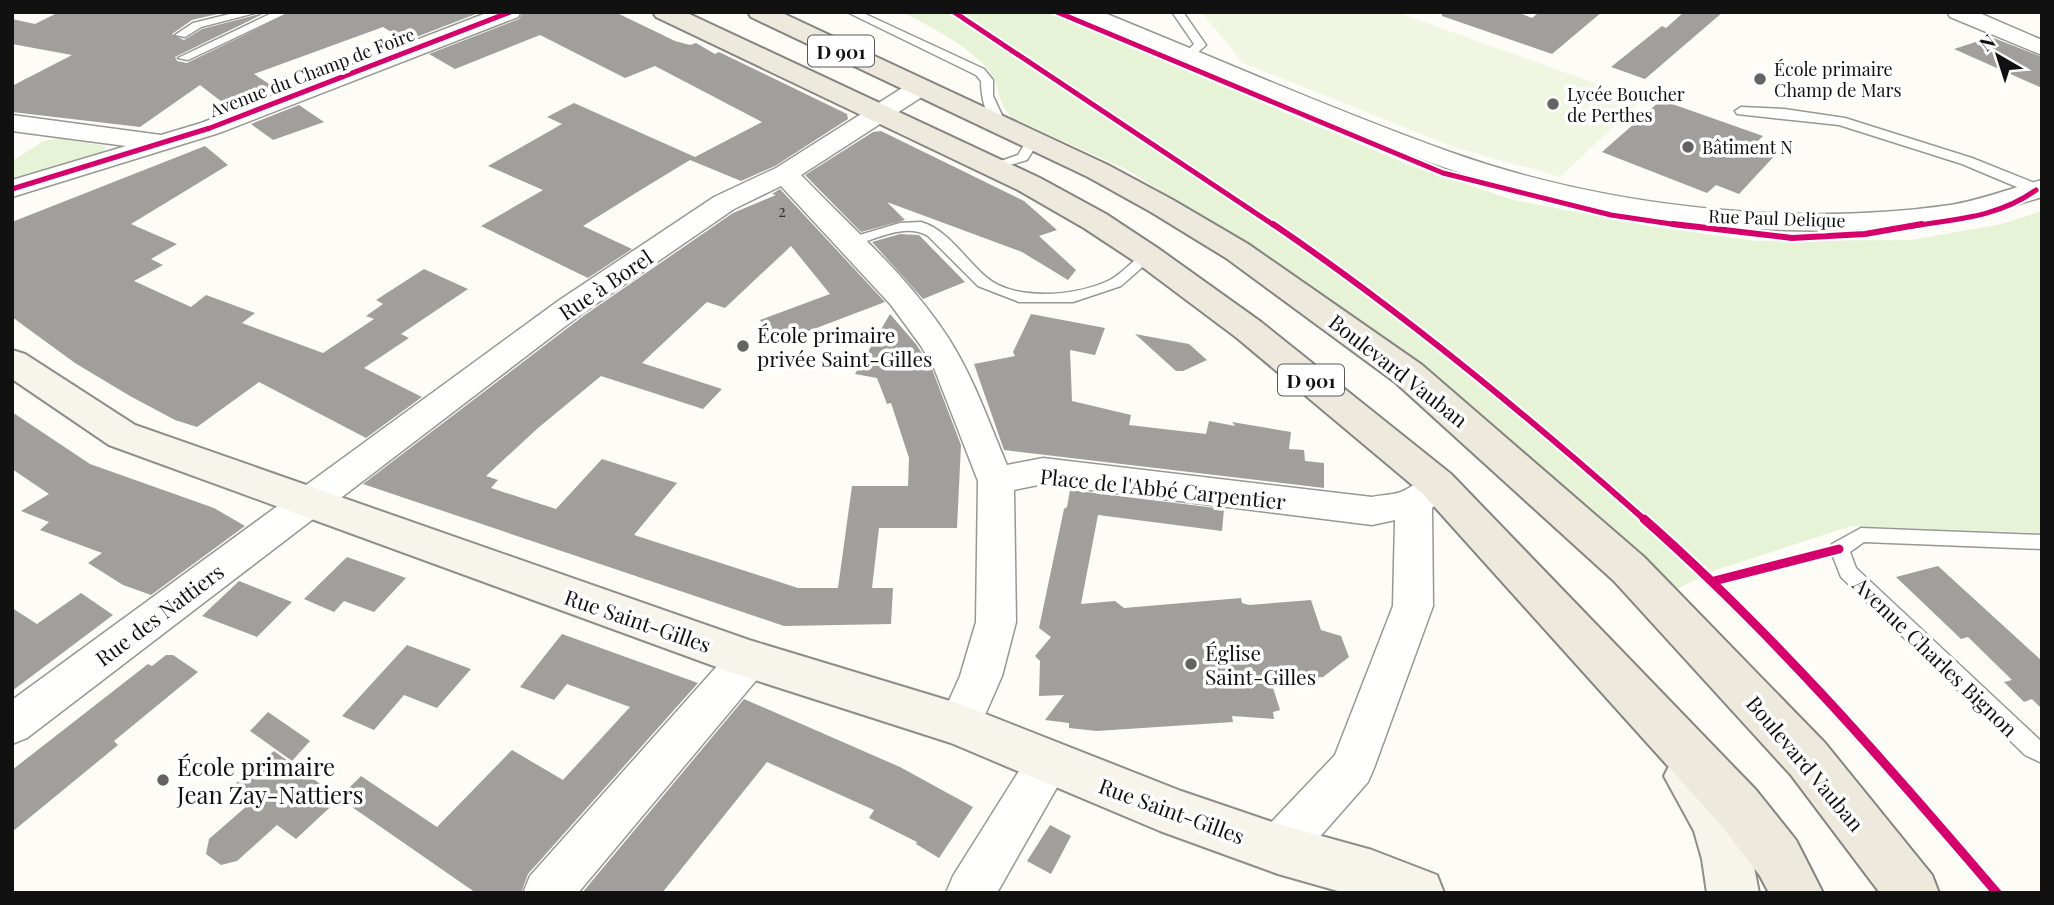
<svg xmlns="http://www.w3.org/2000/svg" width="2054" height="905" font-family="'Playfair Display',serif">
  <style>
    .green { fill: #e7f3d7 }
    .pitch { fill: #f0f6e1 }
    .building { fill: #a19f9c }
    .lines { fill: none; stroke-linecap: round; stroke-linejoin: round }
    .lane-casing { stroke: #979795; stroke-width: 3 }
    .street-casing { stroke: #979795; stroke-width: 3 }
    .secondary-casing { stroke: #8e8d8b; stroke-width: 4 }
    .primary-casing { stroke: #858482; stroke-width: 4 }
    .lane { fill: #fffffe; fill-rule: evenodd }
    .street { fill: #fffffe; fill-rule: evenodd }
    .secondary { fill: #f6f4eb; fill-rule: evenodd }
    .primary { fill: #ede9dc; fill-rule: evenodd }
    .cycleway-far2-casing { stroke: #fff; stroke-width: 9 }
    .cycleway-far1-casing { stroke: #fff; stroke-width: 10 }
    .cycleway-casing { stroke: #fff; stroke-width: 13 }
    .cycleway-far2 { stroke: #d6006c; stroke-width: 5 }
    .cycleway-far1 { stroke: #d6006c; stroke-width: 6 }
    .cycleway { stroke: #d6006c; stroke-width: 9 }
    .poi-dot { fill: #646362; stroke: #fff; stroke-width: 2.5 }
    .labels { text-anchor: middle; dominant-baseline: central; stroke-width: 7; stroke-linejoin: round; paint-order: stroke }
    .far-number-label { font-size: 16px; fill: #353434 }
    .far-poi-label { font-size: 18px; fill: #111; stroke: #fff; text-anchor: start }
    .far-street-label { font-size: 18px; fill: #111; stroke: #fff }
    .shield { fill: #fff; stroke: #585858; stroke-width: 2 }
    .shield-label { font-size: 19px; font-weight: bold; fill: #111 }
    .street-label { font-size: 21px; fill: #111; stroke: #fff }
    .poi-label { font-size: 21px; fill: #111; stroke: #fff; text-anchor: start }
    .near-poi-label { font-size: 24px; fill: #111; stroke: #fff; text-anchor: start }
  </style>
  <rect width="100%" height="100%" fill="#fdfcf7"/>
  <!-- green -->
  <g class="green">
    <path d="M901,12H1047L1407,164L1513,200L1648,226L1757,241L1911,240L2002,224L2042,211V533L1851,526L1716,570L1668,593L1425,372L1271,260L1126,169L1013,119C996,102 1002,93 992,75C978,51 927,24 901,12Z"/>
    <path d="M59,138L106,146L103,152L12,178V161L44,141Z"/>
  </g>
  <!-- pitch -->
  <path class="pitch" d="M1201,12H1396L1642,100L1560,177L1454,147L1243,63Z"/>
  <!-- building -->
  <g class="building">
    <path d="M59,12H226L192,20L172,34L184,40L202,29L267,12L175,57L177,61L187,63L291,12H481L406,41L383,27L254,74L278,90L231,109L200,85L140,127L12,112V86L72,55L12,44V19L35,24Z"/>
    <path d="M523,12H615L675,41L690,45L696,43L715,54L719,52L847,114L848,119L775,166L741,181L690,160L639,191L583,226L632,249L588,278L481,226L543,190L488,166L562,124L547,117L574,103L695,157L762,122L655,66L625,78L540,35L455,69L429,54L519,19Z"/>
    <path d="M1442,12H1517L1532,18L1539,12H1602L1552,54L1442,16Z"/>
    <path d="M1684,12H1723L1645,79L1611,67L1662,26L1666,28Z"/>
    <path d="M1991,37L2042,57V88L1954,49Z"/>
    <path d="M1661,100L1763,136L1756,143L1779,151L1739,194L1716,185L1707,193L1602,152Z"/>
    <path d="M299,105L324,122L273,140L251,124Z"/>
    <path d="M881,131L1024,201L1057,230L1039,236L1076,270L1068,280L1022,252L887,202L905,220L861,232L805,175L873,132Z"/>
    <path d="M205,146L228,165L131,224L177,244L151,259L163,265L134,281L191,307L206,295L255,313L242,323L323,353L374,319L366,316L383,304L376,300L424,269L468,289L401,334L409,338L364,368L422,397L366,438L259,382L197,427L175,420L130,396L75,363L12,317V222Z"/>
    <path d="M780,189L885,302L777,343L760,320L830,294L791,246L725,308L707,302L642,363L722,389L703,409L601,376L538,428L486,476L498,480L491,488L556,509L602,459L677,483L634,535L798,588H838L852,486H908L909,458L891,403L887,404L877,378L855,374L890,314L916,344L932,369L961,445L957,528H879L872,588H893L891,624L784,626L363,484L582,317L733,213L776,195L772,194Z"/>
    <path d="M900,234L919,235L965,282L923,299L872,242Z"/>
    <path d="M1031,314L1105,328L1095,355L1070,350L1072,401L1131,415L1129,425L1206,434L1209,421L1235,426L1232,422L1291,432L1289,449L1304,450L1305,461L1324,463V488L1004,450L974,364L1015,356L1013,352Z"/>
    <path d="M1135,334L1189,344L1207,360L1183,371H1176Z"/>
    <path d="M12,412L90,464L214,508L245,526L151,595L123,585L88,563L102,553L40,530L49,522L21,511L49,494L12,469Z"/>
    <path d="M1070,490L1224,509L1222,531L1098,515L1081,604L1115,601L1124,608L1241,598L1242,603L1249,605L1311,600L1321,630L1341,636L1349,657L1323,677L1271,681L1280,710L1273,712L1274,719L1232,716L1233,722L1097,731L1069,728V723L1045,720L1064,695L1039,696L1040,661L1035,656L1051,637L1039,628L1064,509L1067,507Z"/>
    <path d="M347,557L378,568L406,578L374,612L344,601L334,612L304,599Z"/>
    <path d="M1938,566L2042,661V709L2032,699L2024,702L2004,682L2012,680L1968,637L1961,639L1896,577Z"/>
    <path d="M239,581L292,602L257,637L202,616Z"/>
    <path d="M81,593L113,615L12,691V608L37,624Z"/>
    <path d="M562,634L698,683L528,874L521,893H476L339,798L361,776L437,827L512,750L563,780L630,707L567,684L554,700L520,687Z"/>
    <path d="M407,645L471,669L437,708L404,695L374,730L342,716Z"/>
    <path d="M166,655H173L198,672L114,741L118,745L12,832V770L148,664L152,666Z"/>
    <path d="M744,699L900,767L973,807L939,858L916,844L917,842L869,818L874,810L767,762L662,893H582Z"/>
    <path d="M268,712L310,741L292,761L250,731Z"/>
    <path d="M274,751L340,798L296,839L277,825L237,861L221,865L206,854L209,839L248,805L229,789Z"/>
    <path d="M1050,825L1071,836L1051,874L1027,861Z"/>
  </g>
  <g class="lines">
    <!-- lane casing -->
    <g class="lane-casing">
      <g id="lane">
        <path d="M238,12H259L201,27L185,37L175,35L193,23Z"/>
        <path d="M274,12H289L188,60L178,58Z"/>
        <path d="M847,12H861L984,69L993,80V96L1007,126L1005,129L1001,130C986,123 981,96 981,81L976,75Z"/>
        <path d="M1172,12H1183L1206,45L1192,58L1182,56L1194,44Z"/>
        <path d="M1741,107L1784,109L1845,118L1972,158L2042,186V194L2031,193L1962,164L1839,125L1737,114L1735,111Z"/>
        <path d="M1033,137L1039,141L1027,160L993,170L986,166L1018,155L1028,138Z"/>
        <path d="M921,222C947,229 966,260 986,277C1015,302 1077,296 1110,280C1121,274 1133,261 1143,253L1148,252L1155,256L1121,286L1073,302H1019L978,286L928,236C905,222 875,240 851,246L844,242L846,239L900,223Z"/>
        <path d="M1861,528L2042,535V549L1864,542L1850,552L1856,568L2042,742V763L2025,755L1841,577L1830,549L1832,544Z"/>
      </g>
    </g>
    <!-- street casing -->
    <g class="street-casing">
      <g id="street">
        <path d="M489,12H521L518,17L219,133L12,197V180L126,146L12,131V115L161,135L201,123Z"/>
        <path d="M1071,12H1102C1218,59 1333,110 1450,152C1601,206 1791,228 1950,205C1981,200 2011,188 2042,180V197C2012,206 1981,217 1950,221C1783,246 1591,220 1432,163C1393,149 1354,131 1315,115C1235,82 1154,50 1074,17Z"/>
        <path d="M1947,12H1977L2042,40V55L1950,17Z"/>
        <path d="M919,81L928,83L931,88L928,93L801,175C851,227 910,278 949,339C974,378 989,423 1007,465L1043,458L1372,497C1381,495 1392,495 1401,492C1421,484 1419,472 1444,480L1449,489L1444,498L1432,508L1433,606L1374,768L1368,782L1295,865L1278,871L1261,865L1255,849L1261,833L1335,755L1393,606L1395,520L1372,525L1043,484L1014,490L1016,622L1002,676L975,738L960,744L945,738L938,725L960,676L976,622L978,481L934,368L921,346L891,305L781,186L734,209L580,315L27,738L12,744V700L558,301L714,197L776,168L910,83Z"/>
        <path d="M749,642L764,647L770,659L764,671L578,893H523L530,876L734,647Z"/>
        <path d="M1050,741L1066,747L1072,761L997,893H946L953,876L1034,747Z"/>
      </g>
    </g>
    <!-- secondary casing -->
    <g class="secondary-casing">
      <g id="secondary">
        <path d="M12,350L25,354L135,425L749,640L960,704L1181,791L1278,824L1372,850L1437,875L1444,893H1345L1278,874L1160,831L951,743L733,673L109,445L12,379Z"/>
        <path d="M1689,754L1706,760L1732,801L1750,845L1759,893H1707L1702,859L1694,831L1664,776L1672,760Z"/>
      </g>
    </g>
    <!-- primary casing -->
    <g class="primary-casing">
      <g id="primary">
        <path d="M653,12H685L1040,178L1106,214L1159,249L1261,322L1451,474L1756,790L1796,840L1823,893H1769L1760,876L1720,824L1423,494L1237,338L1137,263L1084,228L1018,190L656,17Z"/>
        <path d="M748,12H780L1108,165L1173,200L1248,244L1422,365L1644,557L1825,743L1932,875L1939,893H1880L1791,775L1614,581L1396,383L1226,258L1151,212L1088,177L751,17Z"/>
      </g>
    </g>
    <!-- lane -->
    <use href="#lane" class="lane"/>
    <!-- street -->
    <use href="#street" class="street"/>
    <!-- secondary -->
    <use href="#secondary" class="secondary"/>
    <!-- primary -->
    <use href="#primary" class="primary"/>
    <!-- cycleway-far2 casing -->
    <g class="cycleway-far2-casing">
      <g id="cycleway-far2">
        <path d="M954,12L1275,226"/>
        <path d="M1057,12L1443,173L1611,215L1685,226"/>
        <path d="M12,189L210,128L510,12"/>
        <path d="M1912,226C1956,219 1999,217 2036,190"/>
      </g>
    </g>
    <!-- cycleway-far1 casing -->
    <g class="cycleway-far1-casing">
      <g id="cycleway-far1">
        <path d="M1273,224C1405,314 1527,415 1646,521"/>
        <path d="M1673,224L1792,238L1865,234L1922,224"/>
      </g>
    </g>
    <!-- cycleway casing -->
    <g class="cycleway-casing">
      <g id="cycleway">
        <path d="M1644,519C1772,632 1886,763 1997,893"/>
        <path d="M1714,581L1839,549"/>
      </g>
    </g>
    <!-- cycleway-far2 -->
    <use href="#cycleway-far2" class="cycleway-far2"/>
    <!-- cycleway-far1 -->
    <use href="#cycleway-far1" class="cycleway-far1"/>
    <!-- cycleway -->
    <use href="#cycleway" class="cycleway"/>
  </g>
  <!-- markers -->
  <g class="poi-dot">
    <circle cx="1760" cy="79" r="7"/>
    <circle cx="1553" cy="104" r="7"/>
    <circle cx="1688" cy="147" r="7"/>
    <circle cx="743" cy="346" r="7"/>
    <circle cx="1191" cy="664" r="7"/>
    <circle cx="163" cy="780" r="7"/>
  </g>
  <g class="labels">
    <!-- far-number labels -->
    <g class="far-number-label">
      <text x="782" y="210">2</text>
    </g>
    <!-- far-poi labels -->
    <g class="far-poi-label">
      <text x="1774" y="69">École primaire<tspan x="1774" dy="21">Champ de Mars</tspan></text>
      <text x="1567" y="94">Lycée Boucher<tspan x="1567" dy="21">de Perthes</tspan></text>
      <text x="1702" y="147">Bâtiment N</text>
    </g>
    <!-- far-street labels -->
    <g class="far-street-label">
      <text transform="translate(312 72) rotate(-21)">Avenue du Champ de Foire</text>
      <text transform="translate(1777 218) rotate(2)">Rue Paul Delique</text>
    </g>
    <!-- shield labels -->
    <g class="shield">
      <rect x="808" y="35.5" width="66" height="31" rx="5"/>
      <rect x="1278" y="364.5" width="66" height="31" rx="5"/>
    </g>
    <g class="shield-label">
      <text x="841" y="51">D 901</text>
      <text x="1311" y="380">D 901</text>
    </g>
    <!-- street labels -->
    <g class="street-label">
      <text transform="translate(605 284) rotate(-34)">Rue à Borel</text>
      <text transform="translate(1399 370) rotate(38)">Boulevard Vauban</text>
      <text transform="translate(1163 488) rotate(6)">Place de l'Abbé Carpentier</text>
      <text transform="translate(159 614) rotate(-37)">Rue des Nattiers</text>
      <text transform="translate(638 620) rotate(19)">Rue Saint-Gilles</text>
      <text transform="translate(1936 656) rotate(44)">Avenue Charles Bignon</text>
      <text transform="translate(1806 763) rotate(50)">Boulevard Vauban</text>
      <text transform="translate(1172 810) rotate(20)">Rue Saint-Gilles</text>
    </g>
    <!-- poi labels -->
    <g class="poi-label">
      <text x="757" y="334">École primaire<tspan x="757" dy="24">privée Saint-Gilles</tspan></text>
      <text x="1205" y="652">Église<tspan x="1205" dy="24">Saint-Gilles</tspan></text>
    </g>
    <!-- near-poi labels -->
    <g class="near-poi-label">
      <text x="177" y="766">École primaire<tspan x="177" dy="28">Jean Zay-Nattiers</tspan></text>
    </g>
  </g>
  <!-- border -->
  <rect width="2054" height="905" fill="none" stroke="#111111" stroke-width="28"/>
  <!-- north arrow -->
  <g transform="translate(1998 56) rotate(321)" stroke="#ffffff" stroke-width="5" paint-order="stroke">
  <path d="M0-5L12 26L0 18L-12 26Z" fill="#111111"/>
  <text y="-10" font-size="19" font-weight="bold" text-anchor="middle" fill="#111111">N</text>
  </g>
</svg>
